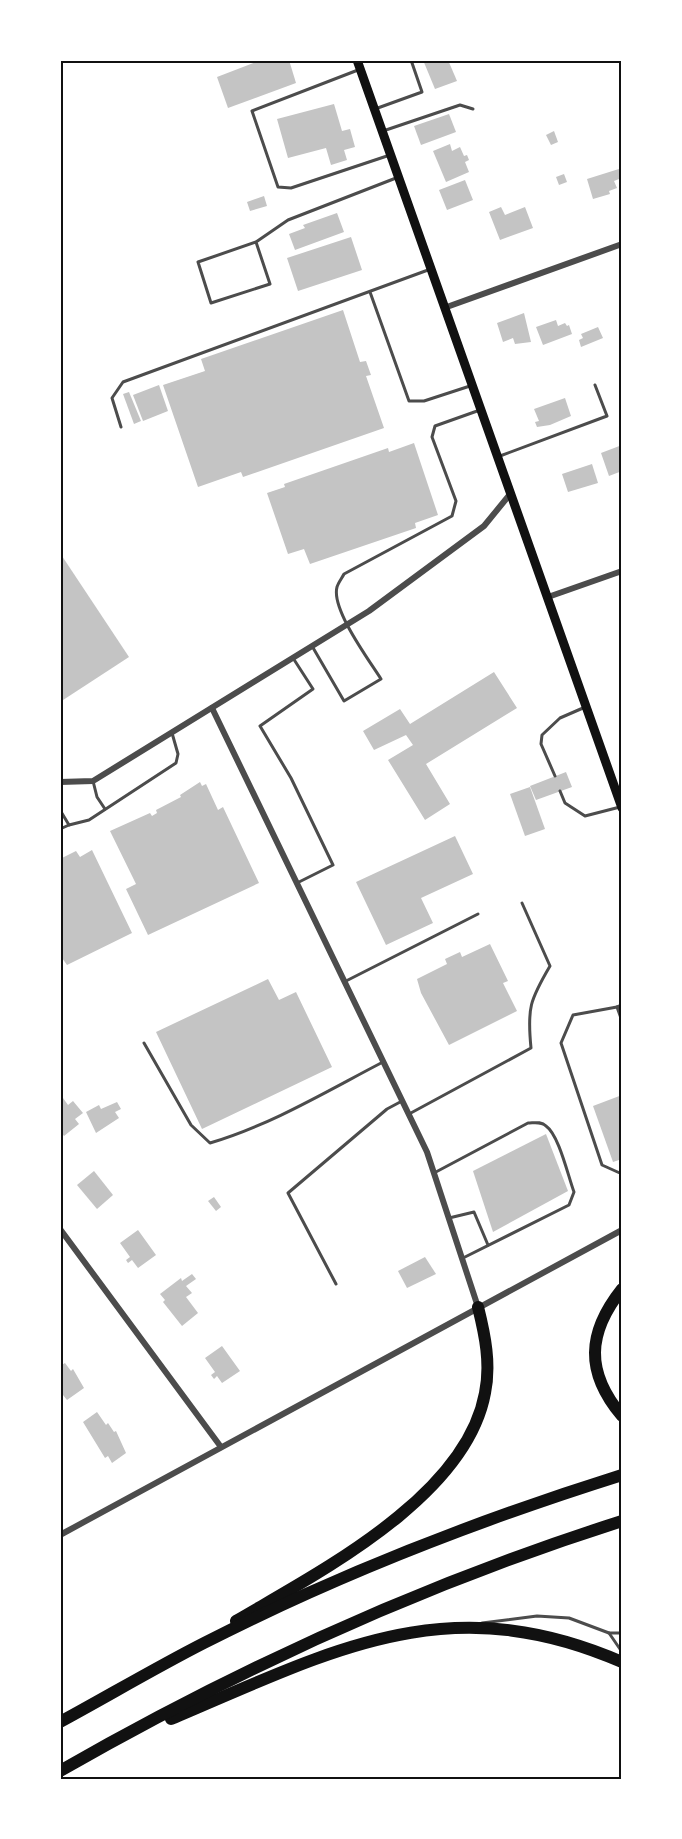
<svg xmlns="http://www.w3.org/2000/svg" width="682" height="1839" font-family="'Exo 2',sans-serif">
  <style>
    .building { fill: #c4c4c4 }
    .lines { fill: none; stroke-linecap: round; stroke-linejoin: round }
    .service { stroke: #4c4c4c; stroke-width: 3 }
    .minor { stroke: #4c4c4c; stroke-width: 6 }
    .secondary { stroke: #111; stroke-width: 9 }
    .motorway { stroke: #111; stroke-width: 12 }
    .neatline { fill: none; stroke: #111; stroke-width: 2 }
  </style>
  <rect width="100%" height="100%" fill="#fff"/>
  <!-- building -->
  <g class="building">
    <path d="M261,60H289L296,83L228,108L217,77Z"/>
    <path d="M423,60H448L457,81L435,89Z"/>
    <path d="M334,104L342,131L350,129L355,147L344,150L347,160L331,165L326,148L288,158L277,119Z"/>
    <path d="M449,114L456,132L421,145L414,126Z"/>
    <path d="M554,131L558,142L551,145L546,135Z"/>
    <path d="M450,144L452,151L460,147L464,156L467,155L469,160L465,162L469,172L446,182L433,151Z"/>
    <path d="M622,168V186L619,179L614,181L617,188L609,191L610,194L593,199L587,179Z"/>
    <path d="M564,174L567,182L559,185L556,177Z"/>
    <path d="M465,180L473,200L447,210L439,190Z"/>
    <path d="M264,196L267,206L250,211L247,202Z"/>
    <path d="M501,207L505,215L525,207L533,228L500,240L489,212Z"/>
    <path d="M337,213L344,232L295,250L289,234L305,228L303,225Z"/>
    <path d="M351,237L362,270L298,291L287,258Z"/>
    <path d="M343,310L360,362L366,361L371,375L366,376L384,428L243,477L241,472L198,487L163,385L205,371L201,359Z"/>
    <path d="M524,313L531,342L515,344L513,338L503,342L497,323Z"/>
    <path d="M556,320L558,326L565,323L567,326L569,325L572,334L543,345L536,327Z"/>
    <path d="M598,327L603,338L581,347L579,340L583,338L581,334Z"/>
    <path d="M159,385L168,411L143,421L133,395Z"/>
    <path d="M129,392L141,421L134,424L123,394Z"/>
    <path d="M565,398L571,416L550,425L537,427L535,422L539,421L534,409Z"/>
    <path d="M414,443L438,515L415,523L416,528L310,564L304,549L288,554L267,493L285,487L284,484L388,448L389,452Z"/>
    <path d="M622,445V471L609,476L601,453Z"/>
    <path d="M592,464L598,483L568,492L562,474Z"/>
    <path d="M60,553L129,657L60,702Z"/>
    <path d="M494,672L517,708L426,764L450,804L425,820L388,760L413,745L406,735L374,750L363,731L400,709L410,724Z"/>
    <path d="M566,772L572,787L536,800L530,786Z"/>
    <path d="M200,782L202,786L206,784L218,810L223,807L259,883L148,935L126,889L136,884L110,831L150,813L152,816L157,813L156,810L181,797L180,795Z"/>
    <path d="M530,787L545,829L525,836L510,794Z"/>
    <path d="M455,836L473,874L421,898L433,923L386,945L356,882Z"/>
    <path d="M92,850L132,933L67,965L60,955V859L76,851L80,857Z"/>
    <path d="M490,944L508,981L503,983L517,1011L449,1045L421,993L417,979L447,964L445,959L460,952L462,957Z"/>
    <path d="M268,979L279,1000L296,992L332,1067L202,1129L156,1032Z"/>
    <path d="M622,1095V1159L613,1162L593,1106Z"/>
    <path d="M63,1098L68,1105L73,1101L83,1113L75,1119L79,1124L64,1136L60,1131V1100Z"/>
    <path d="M117,1102L121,1109L115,1112L119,1118L96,1133L86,1112L99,1105L101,1109Z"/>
    <path d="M546,1134L568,1191L493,1232L473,1171Z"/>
    <path d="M94,1171L113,1195L97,1209L77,1185Z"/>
    <path d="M214,1197L221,1207L216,1211L208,1201Z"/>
    <path d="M138,1230L156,1255L138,1268L132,1260L128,1263L126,1260L130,1257L120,1243Z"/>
    <path d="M425,1257L436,1274L407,1288L398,1271Z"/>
    <path d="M192,1274L196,1279L186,1286L192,1293L186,1297L198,1313L182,1326L163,1302L165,1300L160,1294L181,1278L182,1281Z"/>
    <path d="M222,1346L240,1371L222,1383L217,1376L214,1379L211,1375L215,1372L205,1358Z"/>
    <path d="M65,1363L71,1371L73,1369L84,1388L67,1400L63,1395L60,1397V1366Z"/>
    <path d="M97,1412L106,1425L108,1423L114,1432L116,1431L126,1453L112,1463L108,1456L105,1458L83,1422Z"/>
  </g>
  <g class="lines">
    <!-- service -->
    <g class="service">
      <path d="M358,70L252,111L278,187L291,188L390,155"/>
      <path d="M375,109L422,92L411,60"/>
      <path d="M383,131L460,105L473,109"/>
      <path d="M256,242L270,284L211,303L198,262L256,242L288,220L396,178"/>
      <path d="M370,292L409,401H424L470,386"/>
      <path d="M121,427L112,398L123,382L428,270"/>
      <path d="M500,456L607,416L595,385"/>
      <path d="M312,646L344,701L381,679C369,660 331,609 337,587C338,583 342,578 344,574L452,516L456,501L432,437L435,426L480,410"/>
      <path d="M293,658L313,689L260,726L291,778L333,865L297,883"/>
      <path d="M555,776L541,744L542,735L560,718L583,708"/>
      <path d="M93,781L97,797L105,809"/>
      <path d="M560,791L565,803L585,816L620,807"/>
      <path d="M60,810L69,825L60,829"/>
      <path d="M69,825L89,820L176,763L178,754L172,733"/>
      <path d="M346,981L478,914"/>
      <path d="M622,1005L617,1007L622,1021"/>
      <path d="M617,1007L573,1015L561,1043L602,1165L622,1174"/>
      <path d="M144,1043L191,1125L210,1143C271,1125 327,1091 383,1062"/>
      <path d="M409,1114L531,1048C527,1008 530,1000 550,966L522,903"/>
      <path d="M434,1173L528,1123C534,1123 541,1121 546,1126C559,1135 568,1176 574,1192L569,1205L463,1258"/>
      <path d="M449,1218L474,1212L488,1245"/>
      <path d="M336,1284L288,1193L387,1109L402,1101"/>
      <path d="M482,1623L537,1616L569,1618L609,1633L622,1652"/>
      <path d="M609,1633H622"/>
    </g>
    <!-- minor -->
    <g class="minor">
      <path d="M444,308L622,244"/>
      <path d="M548,597L622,571"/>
      <path d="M212,708L427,1152L478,1307"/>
      <path d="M60,782L93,781L369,611L484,526L511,493"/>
      <path d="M60,1229L221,1447"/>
      <path d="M60,1535L622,1230"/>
    </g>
    <!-- secondary -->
    <path class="secondary" d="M357,60L622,808"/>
    <!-- motorway -->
    <g class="motorway">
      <path d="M622,1289C587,1333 585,1372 622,1416"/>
      <path d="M236,1621C319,1572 466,1497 485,1393C491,1364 485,1335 478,1307"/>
      <path d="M171,1719C332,1651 447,1586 622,1662"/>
      <path d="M60,1722C108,1696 155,1668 204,1643C337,1575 479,1520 622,1475"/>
      <path d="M60,1771C238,1669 427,1583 622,1521"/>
    </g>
  </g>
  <!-- border -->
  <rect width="682" height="1839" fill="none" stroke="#ffffff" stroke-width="123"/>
  <rect x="62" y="62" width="558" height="1716" class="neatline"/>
</svg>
